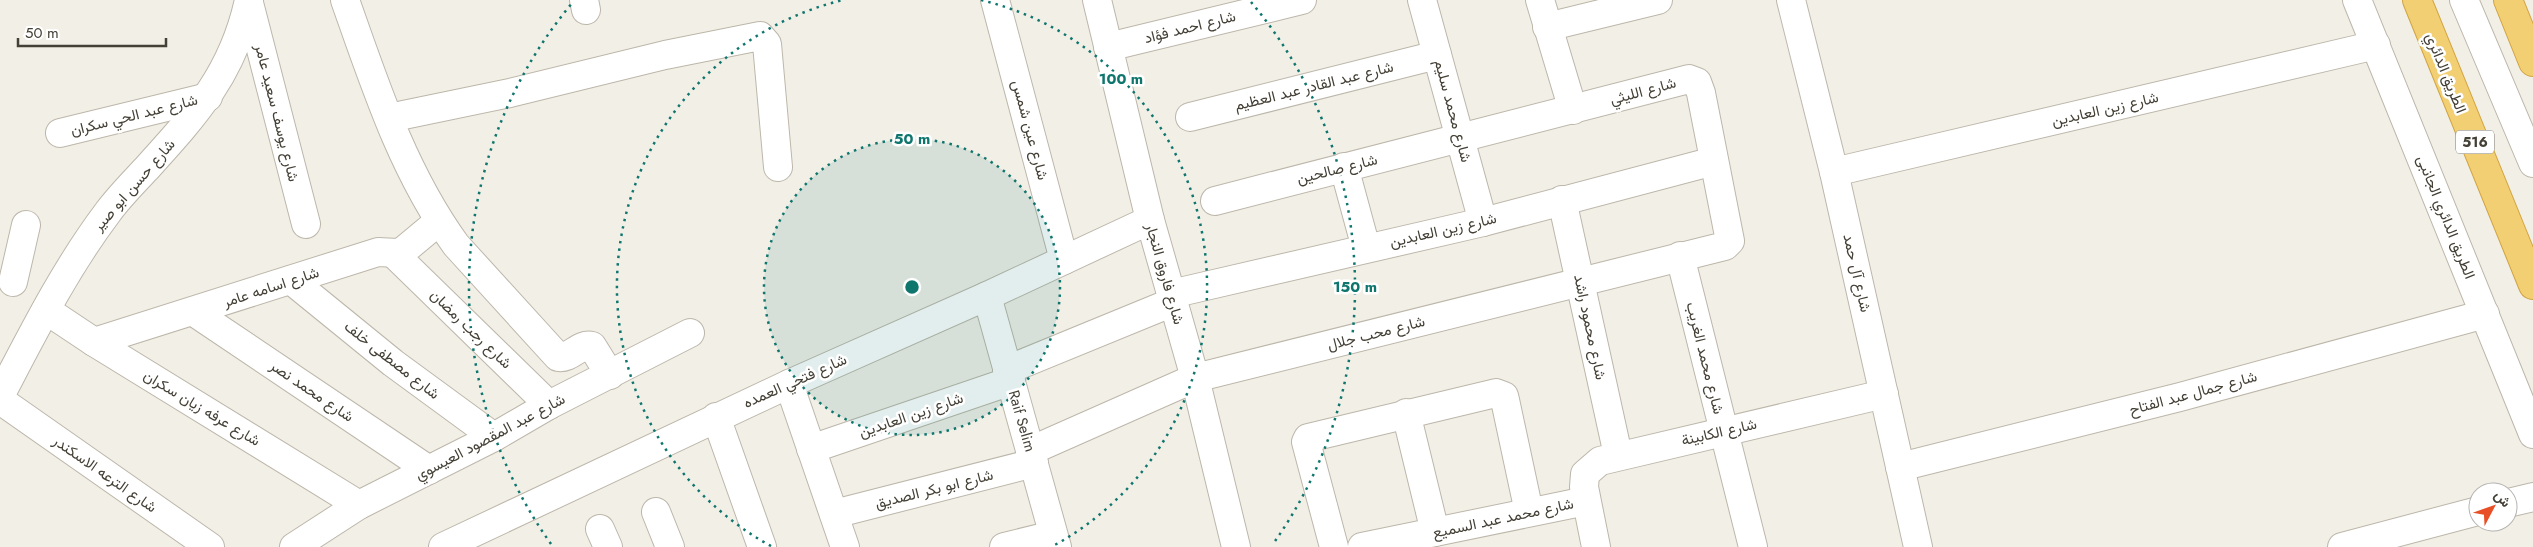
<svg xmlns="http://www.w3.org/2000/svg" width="2533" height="547" font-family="Jost,Vazirmatn,sans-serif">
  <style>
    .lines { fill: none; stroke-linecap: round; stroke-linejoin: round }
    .minor-casing { stroke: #bdb7aa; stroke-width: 30 }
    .highway-casing { stroke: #d1a442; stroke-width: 30 }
    .minor { stroke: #fff; stroke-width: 28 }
    .highway { stroke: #f2cf72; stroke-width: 28 }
    .ring { fill: none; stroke: #0f766e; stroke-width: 2.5; stroke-dasharray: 2.5 5 }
    .labels { text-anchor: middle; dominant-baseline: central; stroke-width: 5; stroke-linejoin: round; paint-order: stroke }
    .shield { fill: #fff; stroke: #7c7972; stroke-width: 1 }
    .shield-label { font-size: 14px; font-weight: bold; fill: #444036 }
    .street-label { font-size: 15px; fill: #444036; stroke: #fff }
    .centre { fill: #0f766e; stroke: #fff; stroke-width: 2.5 }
    .ring-label { font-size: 15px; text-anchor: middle; font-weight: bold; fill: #0f766e; stroke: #fff; stroke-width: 5; stroke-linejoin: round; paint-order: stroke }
  </style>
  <rect width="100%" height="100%" fill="#f2efe7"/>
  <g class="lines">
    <!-- minor casing -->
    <g class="minor-casing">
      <g id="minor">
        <path d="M345,0C375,85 403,172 456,245L558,357C571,359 579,343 592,346L610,375"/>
        <path d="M584,0L586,10"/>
        <path d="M995,0L1064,260"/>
        <path d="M1097,0L1150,220L1195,378L1236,547"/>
        <path d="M1422,0L1483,222"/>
        <path d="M1540,0L1573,110"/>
        <path d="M1791,0L1834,172L1918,547"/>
        <path d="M2357,0L2533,434"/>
        <path d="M2464,0L2533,163"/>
        <path d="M249,3L306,224"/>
        <path d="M1547,27L1658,0"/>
        <path d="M1108,47L1302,0"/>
        <path d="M1190,117L1437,55"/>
        <path d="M389,118L510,93L665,55L760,36L767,44L778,167"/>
        <path d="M60,133L208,97"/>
        <path d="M1344,167L1366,248"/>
        <path d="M1834,172L2376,45"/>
        <path d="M1562,200L1618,455"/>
        <path d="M393,253L549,405"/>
        <path d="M1680,256L1753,547"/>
        <path d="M291,280L393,363L494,437"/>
        <path d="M13,282L26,225"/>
        <path d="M1171,294L1483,222L1714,161"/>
        <path d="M987,296L1057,547"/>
        <path d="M46,310L94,342L359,505"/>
        <path d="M194,312L429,470"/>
        <path d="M94,342L378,252L398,253L403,251L439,221"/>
        <path d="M1007,370L1173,302"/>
        <path d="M789,384L845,547"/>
        <path d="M0,396C33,333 65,269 108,212C119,197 133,183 146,169C195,115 233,74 249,0"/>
        <path d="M0,400L210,547"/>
        <path d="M1406,413L1435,532"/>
        <path d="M716,417L762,547"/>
        <path d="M811,449L1011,381"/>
        <path d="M1030,451L1195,378L1725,246L1730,241L1701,93L1697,82L1689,79L1215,201"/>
        <path d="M1900,467L2180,397L2485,314"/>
        <path d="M2508,503L2533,497"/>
        <path d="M656,512L670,547"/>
        <path d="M834,514L1034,463"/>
        <path d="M600,529L608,547"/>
        <path d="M294,547L359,505L494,437L549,405L690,333"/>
        <path d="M443,547L789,384L987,296L1150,220"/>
        <path d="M1004,547L1053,535"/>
        <path d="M1334,547L1306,442L1308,438L1496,393L1504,396L1505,400L1529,512"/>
        <path d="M1362,547L1586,501"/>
        <path d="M1596,547L1584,487L1585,474L1600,461L1884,394"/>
        <path d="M2342,547L2478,511"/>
      </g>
    </g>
    <!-- highway casing -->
    <g class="highway-casing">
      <g id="highway">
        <path d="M2417,0L2533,285"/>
        <path d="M2508,0L2533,62"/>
      </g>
    </g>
    <!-- minor -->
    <use href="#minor" class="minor"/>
    <!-- highway -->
    <use href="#highway" class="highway"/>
  </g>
  <!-- distance rings -->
  <circle cx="912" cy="287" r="148" fill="#0f766e" fill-opacity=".12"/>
  <g class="ring">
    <circle cx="912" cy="287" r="148"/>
    <path d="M771 546A295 295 0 0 1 843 0M981 0A295 295 0 0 1 1053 546"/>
    <path d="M551 544A443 443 0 0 1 573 2M1251 2A443 443 0 0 1 1273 544"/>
  </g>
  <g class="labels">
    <!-- shield labels -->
    <rect class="shield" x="2456" y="130.5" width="38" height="23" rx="4"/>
    <g class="shield-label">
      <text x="2475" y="142">516</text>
    </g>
    <!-- street labels -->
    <g class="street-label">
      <text transform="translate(1190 27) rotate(-14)">شارع احمد فؤاد</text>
      <text transform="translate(2446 73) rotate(68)">الطريق الدائري</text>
      <text transform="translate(1314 86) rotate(-14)">شارع عبد القادر عبد العظيم</text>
      <text transform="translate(1643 91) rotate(-15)">شارع الليثي</text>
      <text transform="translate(2105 109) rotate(-13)">شارع زين العابدين</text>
      <text transform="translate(1453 111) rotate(75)">شارع محمد سليم</text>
      <text transform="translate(277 113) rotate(76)">شارع يوسف سعيد عامر</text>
      <text transform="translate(134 115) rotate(-14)">شارع عبد الحي سكران</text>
      <text transform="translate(1030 130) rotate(75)">شارع عين شمس</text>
      <text transform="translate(1337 169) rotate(-14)">شارع صالحين</text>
      <text transform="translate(134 185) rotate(-49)">شارع حسن ابو صير</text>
      <text transform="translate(2446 217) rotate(68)">الطريق الدائري الجانبى</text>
      <text transform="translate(1443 230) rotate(-13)">شارع زين العابدين</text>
      <text transform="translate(1857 273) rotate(77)">شارع آل حمد</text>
      <text transform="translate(1165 274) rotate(74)">شارع فاروق النجار</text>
      <text transform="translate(271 287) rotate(-18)">شارع اسامه عامر</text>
      <text transform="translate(1590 327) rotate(78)">شارع محمود راشد</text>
      <text transform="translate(471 329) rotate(44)">شارع رجب رمضان</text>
      <text transform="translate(1376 333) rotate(-14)">شارع محب جلال</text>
      <text transform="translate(1705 358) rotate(76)">شارع محمد الغريب</text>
      <text transform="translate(392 360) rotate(38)">شارع مصطفى خلف</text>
      <text transform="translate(795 381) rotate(-24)">شارع فتحي العمده</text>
      <text transform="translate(312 391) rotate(34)">شارع محمد نصر</text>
      <text transform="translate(2193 393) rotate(-15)">شارع جمال عبد الفتاح</text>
      <text transform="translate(202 408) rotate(31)">شارع عرفه زيان سكران</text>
      <text transform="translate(911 415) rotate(-19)">شارع زين العابدين</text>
      <text transform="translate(1022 421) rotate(74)">Raif Selim</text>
      <text transform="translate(1719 432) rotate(-13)">شارع الكابينة</text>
      <text transform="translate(490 437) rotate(-28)">شارع عبد المقصود العيسوي</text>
      <text transform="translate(105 474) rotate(35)">شارع الترعه الاسكندر</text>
      <text transform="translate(934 489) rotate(-14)">شارع ابو بكر الصديق</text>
      <text transform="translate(1503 518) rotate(-12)">شارع محمد عبد السميع</text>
    </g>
  </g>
  <circle cx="912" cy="287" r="8" class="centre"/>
  <g class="ring-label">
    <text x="1121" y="84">100 m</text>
    <text x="912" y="144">50 m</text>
    <text x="1355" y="292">150 m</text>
  </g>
  <!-- north arrow -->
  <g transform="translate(2493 507) rotate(49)"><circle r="24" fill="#ffffff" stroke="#b4b3af"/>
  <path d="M0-4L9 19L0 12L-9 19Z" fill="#e94f27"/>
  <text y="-8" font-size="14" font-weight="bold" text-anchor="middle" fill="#444036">ش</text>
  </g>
  <!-- scale -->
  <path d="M18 38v8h148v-8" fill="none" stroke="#444036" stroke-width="2.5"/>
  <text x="25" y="38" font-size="15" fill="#444036" stroke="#ffffff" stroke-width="4" paint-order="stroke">50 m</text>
</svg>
